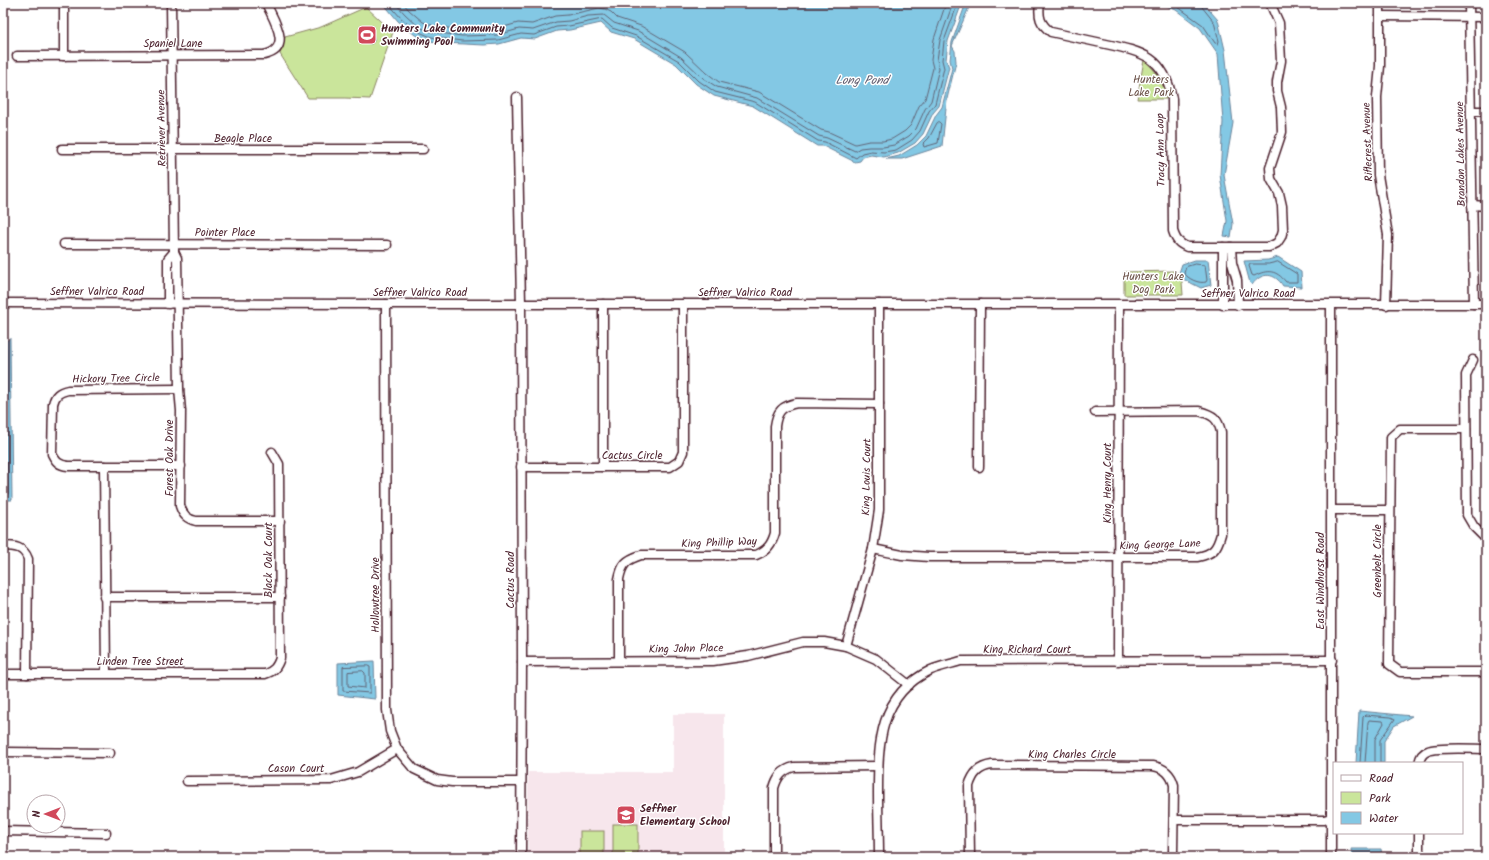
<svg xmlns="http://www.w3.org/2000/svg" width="1489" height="860" font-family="Kalam,sans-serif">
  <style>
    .built { fill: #f7e6ec }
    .green { fill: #cae59b; stroke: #8a8263 }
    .water { fill: #83c8e4; stroke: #6c849a }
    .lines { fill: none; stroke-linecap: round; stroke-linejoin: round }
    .shore { stroke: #616375; stroke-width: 1 }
    .minor-casing { stroke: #4a1f2b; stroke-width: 11 }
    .minor { stroke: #fff; stroke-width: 8 }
    .labels { text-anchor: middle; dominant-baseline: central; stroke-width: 3; stroke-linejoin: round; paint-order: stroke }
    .poi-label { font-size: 11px; font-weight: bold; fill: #4a1f2b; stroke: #fff; text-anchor: start }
    .street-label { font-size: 11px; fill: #4a1f2b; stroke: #fff }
    .park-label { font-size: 11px; fill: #6a5047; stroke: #fff }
    .water-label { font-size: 12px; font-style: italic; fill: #5e5a6c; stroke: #fff }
  </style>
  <rect width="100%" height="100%" fill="#fff"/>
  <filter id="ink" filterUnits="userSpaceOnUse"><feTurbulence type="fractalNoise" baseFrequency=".025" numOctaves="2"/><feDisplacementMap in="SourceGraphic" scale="8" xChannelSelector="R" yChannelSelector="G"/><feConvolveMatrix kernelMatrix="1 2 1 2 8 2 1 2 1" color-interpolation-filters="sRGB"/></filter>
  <g filter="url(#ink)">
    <!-- built -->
    <path class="built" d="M673,714H724V857H528V772H673Z"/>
    <!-- green -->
    <g class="green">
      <path d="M366,7L393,32L370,99L345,98H308L280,54L285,37L321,27Z"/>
      <path d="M1144,60C1158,73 1163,80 1166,99H1137Z"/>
      <path d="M1176,271L1182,282L1183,295H1124V272Z"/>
      <rect x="613" y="824" width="25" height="31"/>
      <rect x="580" y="831" width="24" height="24"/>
    </g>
    <!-- water -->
    <g class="water">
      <path d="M383,3H962L948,41L946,60L949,67L939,106L933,113L923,134L915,143L898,153L884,157L871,155L863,157L860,161L855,162L823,146H817L753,106L714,96L696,84L676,64L634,39L611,32L601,23L570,30L557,31L535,39L521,38L499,44L484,45L444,43L430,41L415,35L398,21Z"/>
      <path d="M966,3H971L952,46L955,51L956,62L947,99L942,146L902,159H886L899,156L917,145L926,136L936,115L942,107L952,68L950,60L952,42Z"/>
      <path d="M1160,3H1203L1218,20L1225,50L1233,123L1224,175L1233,224L1231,237L1224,236L1227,221L1220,175L1223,122L1218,54L1200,28L1176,10Z"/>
      <path d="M365,28C371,31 374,34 374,41L371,44C364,43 359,37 360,30Z"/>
      <path d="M1278,257L1301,272L1302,287L1283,286C1275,273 1262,271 1252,285L1250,283L1244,261L1268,260Z"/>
      <path d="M1194,260H1208L1211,285L1201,288L1183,279L1179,273L1182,264Z"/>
      <path d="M10,338L12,500H3V344Z"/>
      <path d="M374,661L375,699L338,695V663Z"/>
      <path d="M1359,711L1412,716L1394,726L1384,741V763H1356Z"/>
      <path d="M1351,849H1381L1382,857H1352Z"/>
    </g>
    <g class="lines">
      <!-- shore -->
      <g class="shore">
        <path d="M388,3L401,18L417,31L431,37L462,41L498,40L521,34L534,35L556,27L569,26L602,19L612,28L636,36L679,61L699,81L715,92L755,102L818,141L825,142L856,158L862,153L871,151L884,152L896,150L912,140L920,131L929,111L935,104L944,68L942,60L944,41L958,3"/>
        <path d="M395,3L405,14L419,27L432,32L462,36L498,35L519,29L533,30L556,22L569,21L588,16L604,15L614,23L638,31L681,57L703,78L717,87L757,98L819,136L827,138L855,151L860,148L869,147H883L894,145L909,136L916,129L925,109L931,101L939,68L937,60L940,40L953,3"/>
        <path d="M403,3L409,10L423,22L434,26L462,30L497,29L518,23L532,24L555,16L568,15L599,8L605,9L611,12L617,18L641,26L685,52L707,73L719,82L759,92L821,130L829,132L855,144L869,141H883L892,139L905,131L911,125L919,106L925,99L933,68L931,60L934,39L946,3"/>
        <path d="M1169,3L1178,7L1203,25L1215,43L1218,44L1219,41L1214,22L1202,7L1201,3"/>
        <path d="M939,122L941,124L938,143L924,147L923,144L929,138L937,123Z"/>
        <path d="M1278,262L1297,274V282H1286C1276,270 1268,269 1254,276L1252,275L1249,266L1250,264H1268Z"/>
        <path d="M1195,264L1205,265L1207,280L1206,282C1199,284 1188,279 1184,273L1186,267Z"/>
        <path d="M3,346L6,348L8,494L6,496H3"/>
        <path d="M368,666L370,667V693L343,691V667Z"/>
        <path d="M363,671L365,673V688L348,686V672Z"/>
        <path d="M1360,763L1363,717L1365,715L1391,717L1395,719L1380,740V763"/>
        <path d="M1365,763L1368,722L1369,720L1383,721L1384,723L1375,739V763"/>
      </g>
      <!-- minor casing -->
      <g class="minor-casing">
        <g id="minor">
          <path d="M64,3V56"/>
          <path d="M171,3L174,252L177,258L179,389L181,411L180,506C183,515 187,519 196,521H280"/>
          <path d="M1040,3C1038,17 1040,24 1051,32C1069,36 1088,40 1106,44C1143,52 1165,57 1172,99L1173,231C1176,240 1178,243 1187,247H1269L1277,243L1281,237L1283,230L1282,206L1279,193L1271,179L1270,168L1282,132L1281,107L1277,91V82L1281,61L1279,23L1270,3"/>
          <path d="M1380,3V66L1377,97L1378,175L1388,235L1386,305"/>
          <path d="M1469,3L1474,304"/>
          <path d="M1380,16L1486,17"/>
          <path d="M17,56L264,55C294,49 273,19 266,3"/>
          <path d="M517,97L521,304L522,662L521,857"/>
          <path d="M1471,111H1486"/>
          <path d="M62,149H423"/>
          <path d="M1472,205L1486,206"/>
          <path d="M64,244L387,245"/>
          <path d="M1223,247V305"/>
          <path d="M1231,247L1232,263L1237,280L1238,305"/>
          <path d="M3,303L386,304H1486"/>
          <path d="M168,304V259L174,252"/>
          <path d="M386,304L387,710L390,731L397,749L414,769L437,780L452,782H520"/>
          <path d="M603,304V467"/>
          <path d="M1473,360L1466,375L1467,515L1474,527L1486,539"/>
          <path d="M179,389L68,390C59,392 55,395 53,404L52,454C56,462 59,465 68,466H181"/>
          <path d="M1466,429H1400L1391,437L1389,664L1400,672H1486"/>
          <path d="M104,466L106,673"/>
          <path d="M521,467H670L679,461L683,452V304"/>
          <path d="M979,467L980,304"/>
          <path d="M1332,510H1389"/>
          <path d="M3,546C15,546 24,547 28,559L27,674"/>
          <path d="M873,549L902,555L929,557H1197C1213,554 1217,549 1221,534V432C1218,418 1213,415 1199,411L1095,412"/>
          <path d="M104,597H280"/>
          <path d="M846,646L873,549L879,510V304"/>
          <path d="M619,661V579C622,564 626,560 641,555H756C767,551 772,544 775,533V426C777,411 782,406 797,403L879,404"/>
          <path d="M1118,661L1119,305"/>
          <path d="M522,662L713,661L748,656L803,642H824L846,646L876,659L909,685"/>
          <path d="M3,674H265C274,671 277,667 280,658L279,464L272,452"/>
          <path d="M3,752L110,753"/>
          <path d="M1419,763C1420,757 1422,753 1428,751C1438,747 1474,749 1486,749"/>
          <path d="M187,781L331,780L358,772L397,749"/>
          <path d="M1174,820H1324L1334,817"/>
          <path d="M3,831L106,833"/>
          <path d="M1419,833V857"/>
          <path d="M774,857V788C777,777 782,770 794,767L878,766"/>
          <path d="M879,857C879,836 878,814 878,793C878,742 879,695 931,670C940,666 951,664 961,661L1332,660"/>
          <path d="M970,857L969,786C973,773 979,767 992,765L1153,766C1165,768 1171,774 1174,785L1173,853L1171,857"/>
          <path d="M1331,857V305"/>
        </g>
      </g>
      <!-- minor -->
      <use href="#minor" class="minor"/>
    </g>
  </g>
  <!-- icons -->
  <defs>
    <g id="stadium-square" transform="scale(1)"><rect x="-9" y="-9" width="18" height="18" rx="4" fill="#d1495b" stroke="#fff"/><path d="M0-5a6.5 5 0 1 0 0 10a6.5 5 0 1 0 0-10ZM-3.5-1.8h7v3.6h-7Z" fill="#fff"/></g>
    <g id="school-square" transform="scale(1)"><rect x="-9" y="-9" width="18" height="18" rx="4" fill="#d1495b" stroke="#fff"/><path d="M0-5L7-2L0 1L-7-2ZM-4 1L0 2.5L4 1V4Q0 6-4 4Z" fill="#fff"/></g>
  </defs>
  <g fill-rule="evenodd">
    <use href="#stadium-square" x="367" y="35"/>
    <use href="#school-square" x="626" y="815"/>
  </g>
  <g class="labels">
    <!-- poi labels -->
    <g class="poi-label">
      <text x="381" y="29">Hunters Lake Community<tspan x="381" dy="13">Swimming Pool</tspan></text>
      <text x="640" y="809">Seffner<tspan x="640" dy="13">Elementary School</tspan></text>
    </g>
    <!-- street labels -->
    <g class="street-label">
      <text x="173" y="44">Spaniel Lane</text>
      <text transform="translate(162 128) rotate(-91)">Retriever Avenue</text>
      <text x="243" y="139">Beagle Place</text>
      <text transform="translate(1368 142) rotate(-92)">Riflecrest Avenue</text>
      <text transform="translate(1161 150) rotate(-91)">Tracy Ann Loop</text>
      <text transform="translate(1461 154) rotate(-91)">Brandon Lakes Avenue</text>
      <text x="225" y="233">Pointer Place</text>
      <text x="97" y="292">Seffner Valrico Road</text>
      <text x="420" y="293">Seffner Valrico Road</text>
      <text x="745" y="293">Seffner Valrico Road</text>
      <text x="1248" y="294">Seffner Valrico Road</text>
      <text transform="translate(116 379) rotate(-1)">Hickory Tree Circle</text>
      <text x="632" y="456">Cactus Circle</text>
      <text transform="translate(170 458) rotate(-90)">Forest Oak Drive</text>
      <text transform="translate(867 477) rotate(-89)">King Louis Court</text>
      <text transform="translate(1108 483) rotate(-90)">King Henry Court</text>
      <text transform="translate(719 543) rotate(-2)">King Phillip Way</text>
      <text transform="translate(1160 545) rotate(-2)">King George Lane</text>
      <text transform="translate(269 560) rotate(-90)">Black Oak Court</text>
      <text transform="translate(1378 561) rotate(-90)">Greenbelt Circle</text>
      <text transform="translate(511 580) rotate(-90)">Cactus Road</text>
      <text transform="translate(1321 581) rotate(-90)">East Windhorst Road</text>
      <text transform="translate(376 595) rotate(-90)">Hollowtree Drive</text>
      <text transform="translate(686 649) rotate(-1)">King John Place</text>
      <text x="1027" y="650">King Richard Court</text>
      <text x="140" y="662">Linden Tree Street</text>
      <text x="1072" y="755">King Charles Circle</text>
      <text x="296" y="769">Cason Court</text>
    </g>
    <!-- park labels -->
    <g class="park-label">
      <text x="1151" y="80">Hunters<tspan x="1151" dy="13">Lake Park</tspan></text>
      <text x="1153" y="277">Hunters Lake<tspan x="1153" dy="13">Dog Park</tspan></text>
    </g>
    <!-- water labels -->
    <g class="water-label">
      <text x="862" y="80">Long Pond</text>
    </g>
  </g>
  <!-- margin -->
  <rect width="1489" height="860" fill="none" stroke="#fff" stroke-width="16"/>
  <rect x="8" y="8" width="1473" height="844" fill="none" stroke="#4a1f2b" stroke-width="1.5" filter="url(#ink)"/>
  <!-- legend -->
  <rect x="1333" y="762" width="130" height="72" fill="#ffffff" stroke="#b7a5aa"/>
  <rect x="1341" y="775" width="20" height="6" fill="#ffffff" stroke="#b7a5aa"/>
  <text x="1369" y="782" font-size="12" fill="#4a1f2b">Road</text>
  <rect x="1341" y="792" width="20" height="12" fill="#cae59b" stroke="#b7a5aa"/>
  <text x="1369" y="802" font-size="12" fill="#4a1f2b">Park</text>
  <rect x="1341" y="812" width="20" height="12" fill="#83c8e4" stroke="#b7a5aa"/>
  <text x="1369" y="822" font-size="12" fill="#4a1f2b">Water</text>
  <!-- north arrow -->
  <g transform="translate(46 814) rotate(270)"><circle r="19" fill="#ffffff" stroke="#b7a5aa"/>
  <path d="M0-3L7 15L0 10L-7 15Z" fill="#d1495b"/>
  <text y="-6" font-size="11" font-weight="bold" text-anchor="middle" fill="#4a1f2b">N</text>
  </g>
</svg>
